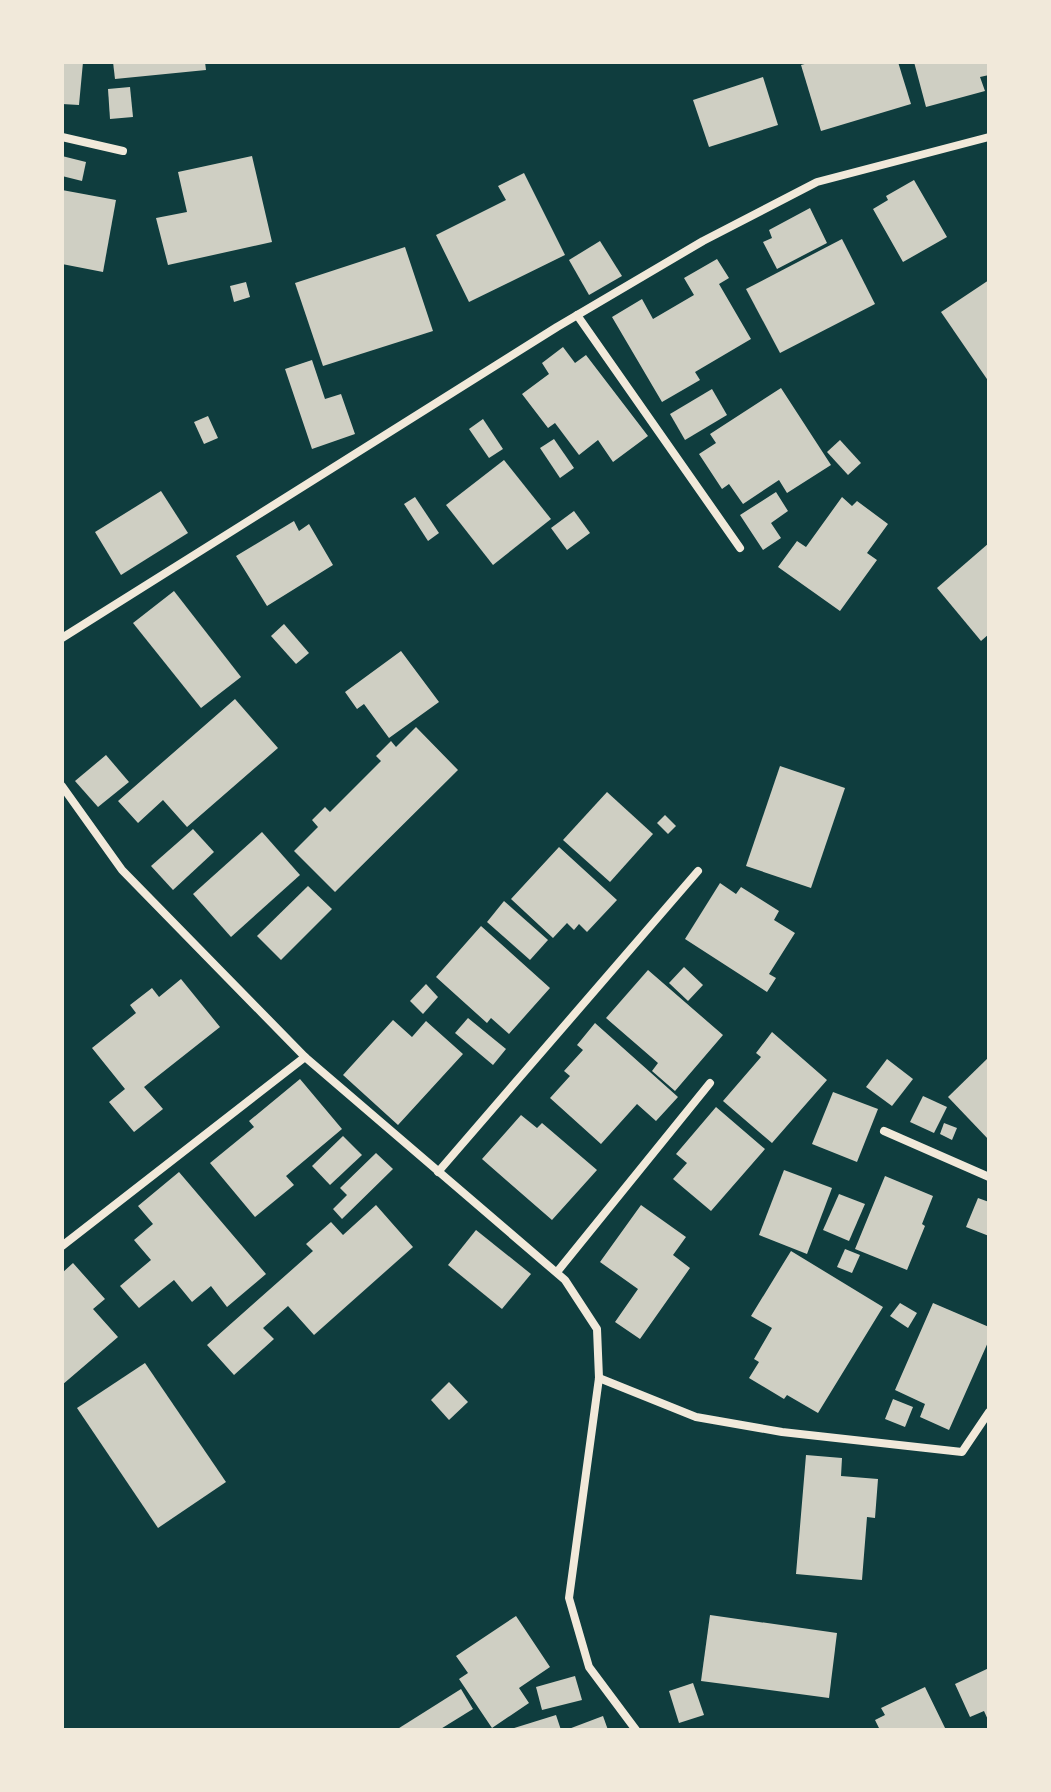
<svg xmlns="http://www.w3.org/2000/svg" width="1051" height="1792" font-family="'Asap Condensed',sans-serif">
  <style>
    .building { fill: #cfcfc3 }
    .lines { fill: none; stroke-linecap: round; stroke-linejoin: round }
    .minor { stroke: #f1e9da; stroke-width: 8 }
  </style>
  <rect width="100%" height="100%" fill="#0f3d3e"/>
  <!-- building -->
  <g class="building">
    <path d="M62,62H83L79,105L62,104Z"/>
    <path d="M113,62H205L206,70L115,79Z"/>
    <path d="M812,62H898L911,104L821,131L801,65Z"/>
    <path d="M914,62H989V75L980,77L985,91L926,107Z"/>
    <path d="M763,77L778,125L709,147L693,100Z"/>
    <path d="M130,87L133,117L110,119L108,89Z"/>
    <path d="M62,156L86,162L82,181L62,176Z"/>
    <path d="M252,156L272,242L168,265L156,218L187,212L178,172Z"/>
    <path d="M524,173L565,255L469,302L436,235L506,200L498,186Z"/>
    <path d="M914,180L947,237L903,262L873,209L888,200L886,196Z"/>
    <path d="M62,190L116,200L103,272L62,264Z"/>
    <path d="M810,208L827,243L777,269L763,242L772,238L769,230Z"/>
    <path d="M842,239L875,304L780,353L746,289Z"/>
    <path d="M600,241L622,276L589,295L569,260Z"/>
    <path d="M405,247L433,331L323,366L295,283Z"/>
    <path d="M717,259L729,278L719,284L751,339L695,372L700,380L662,402L612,317L642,299L653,319L694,295L684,278Z"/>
    <path d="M989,280V382L941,312Z"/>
    <path d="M246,282L250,297L234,302L230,286Z"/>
    <path d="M563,347L575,363L586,355L648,436L613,462L598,440L579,455L555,423L548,428L522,394L549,374L542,363Z"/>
    <path d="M312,360L325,399L341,394L355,434L312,449L285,369Z"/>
    <path d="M781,388L831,465L787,493L779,480L743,504L729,484L722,489L699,454L716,443L710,434Z"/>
    <path d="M712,389L727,415L685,440L670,414Z"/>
    <path d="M208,416L218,438L204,444L194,422Z"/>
    <path d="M483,419L503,449L489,458L469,429Z"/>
    <path d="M554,439L574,468L560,478L540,448Z"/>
    <path d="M840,440L861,463L848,475L827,452Z"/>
    <path d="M504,460L551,519L493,565L446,505Z"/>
    <path d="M161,491L188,533L121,575L95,532Z"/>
    <path d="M776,492L788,511L771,523L781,538L763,550L740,515Z"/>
    <path d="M415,497L439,533L428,541L404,504Z"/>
    <path d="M842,497L852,506L857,501L888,524L867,553L877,560L840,611L778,567L797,541L806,547Z"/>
    <path d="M574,511L590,533L567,550L551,528Z"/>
    <path d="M294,521L299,531L309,524L333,565L267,606L236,556Z"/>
    <path d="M989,543V634L981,641L937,588Z"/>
    <path d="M174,591L241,677L201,708L133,623Z"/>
    <path d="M284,624L309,653L296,664L271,636Z"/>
    <path d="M401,651L439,702L389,738L364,704L357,709L345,692Z"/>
    <path d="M235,699L278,748L187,827L163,800L138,823L118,801Z"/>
    <path d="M416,727L458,770L335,892L294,851L318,827L312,820L325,807L330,812L381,761L376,756L391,741L396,747Z"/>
    <path d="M106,755L129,782L98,807L75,781Z"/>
    <path d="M780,766L845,788L811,888L746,866Z"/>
    <path d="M607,792L653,834L610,882L563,840Z"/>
    <path d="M665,815L676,826L668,834L657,823Z"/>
    <path d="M193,829L214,852L173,890L151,866Z"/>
    <path d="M262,832L300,875L231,937L193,894Z"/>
    <path d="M559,847L617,900L587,932L579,924L574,930L567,923L553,938L511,899Z"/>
    <path d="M720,883L736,894L741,887L779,911L774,920L795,933L769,974L776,978L767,992L685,939Z"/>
    <path d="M308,886L332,909L281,960L257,936Z"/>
    <path d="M504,901L548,940L530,960L487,922Z"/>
    <path d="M481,926L550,988L509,1034L491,1018L487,1023L436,977Z"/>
    <path d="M684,967L703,985L688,1001L669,983Z"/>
    <path d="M648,970L723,1035L675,1091L652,1071L658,1063L606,1018Z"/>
    <path d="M181,979L220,1027L144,1087L163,1109L134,1132L109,1102L125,1089L92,1048L136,1013L130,1005L152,988L159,997Z"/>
    <path d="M426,984L438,997L423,1014L410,1001Z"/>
    <path d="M468,1018L506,1049L493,1065L455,1033Z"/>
    <path d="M393,1020L412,1037L426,1021L463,1054L398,1125L343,1075Z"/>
    <path d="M595,1023L678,1097L656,1121L637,1104L601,1144L550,1098L570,1076L564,1071L583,1050L577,1045Z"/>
    <path d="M772,1032L827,1080L772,1143L723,1101L761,1057L756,1053Z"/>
    <path d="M989,1057V1140L948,1097Z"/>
    <path d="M887,1059L913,1079L892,1106L866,1087Z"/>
    <path d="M300,1079L342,1129L286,1176L294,1185L255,1217L210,1163L254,1127L249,1121Z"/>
    <path d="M833,1092L878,1109L857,1162L812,1144Z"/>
    <path d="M923,1096L947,1107L934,1133L910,1122Z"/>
    <path d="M716,1107L765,1149L711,1211L673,1179L687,1163L676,1154Z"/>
    <path d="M521,1115L537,1128L542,1123L597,1170L552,1220L482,1159Z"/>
    <path d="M944,1123L957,1128L952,1140L940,1134Z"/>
    <path d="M343,1136L362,1155L330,1185L312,1166Z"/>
    <path d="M376,1153L393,1169L342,1219L333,1209L347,1195L340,1188Z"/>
    <path d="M784,1170L832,1188L807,1254L759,1235Z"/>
    <path d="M179,1172L266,1274L227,1307L211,1286L192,1302L174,1280L139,1308L120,1286L151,1260L134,1240L153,1224L138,1206Z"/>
    <path d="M885,1176L933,1196L922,1224L925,1226L907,1270L855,1249Z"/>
    <path d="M839,1194L865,1204L849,1241L823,1230Z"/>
    <path d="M978,1198L989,1202V1236L966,1227Z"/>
    <path d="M376,1205L413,1247L314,1335L288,1306L263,1328L274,1339L234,1375L207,1345L313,1251L306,1244L331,1222L343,1235Z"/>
    <path d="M641,1205L686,1237L673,1255L690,1268L640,1339L615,1322L638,1289L600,1262Z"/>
    <path d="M476,1230L531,1274L502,1309L448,1265Z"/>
    <path d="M845,1249L860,1255L852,1273L837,1267Z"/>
    <path d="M791,1251L883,1307L818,1413L787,1395L784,1399L749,1378L759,1362L754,1359L772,1328L751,1316Z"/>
    <path d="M73,1263L105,1299L93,1309L118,1337L62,1385V1273Z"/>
    <path d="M900,1303L917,1313L908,1328L890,1316Z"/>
    <path d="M933,1303L989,1327V1340L949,1430L920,1417L925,1404L895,1390Z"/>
    <path d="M145,1363L226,1482L158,1528L77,1408Z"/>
    <path d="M449,1382L468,1402L449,1420L431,1400Z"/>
    <path d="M893,1399L913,1407L905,1427L885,1419Z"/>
    <path d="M806,1455L842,1458L841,1476L878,1479L875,1518L867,1517L862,1580L796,1574Z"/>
    <path d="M710,1615L837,1633L829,1698L701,1681Z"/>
    <path d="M516,1616L550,1667L519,1688L529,1703L492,1728L459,1679L468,1673L456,1656Z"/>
    <path d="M989,1668V1722L984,1711L970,1717L955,1684Z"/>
    <path d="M575,1676L582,1700L542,1710L536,1687Z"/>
    <path d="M693,1683L704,1715L679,1723L669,1691Z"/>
    <path d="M925,1687L946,1730H880L875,1720L885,1715L881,1708Z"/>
    <path d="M461,1689L473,1709L439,1730H396Z"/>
    <path d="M556,1715L561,1730H511V1729Z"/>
    <path d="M603,1716L608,1730H566Z"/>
  </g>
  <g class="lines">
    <!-- minor -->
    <g class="minor">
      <path d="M62,137L123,151"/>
      <path d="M577,315L740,548"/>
      <path d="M62,638L557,327L703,241L817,182L989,137"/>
      <path d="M62,786L122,870L305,1057L565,1280L597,1329L599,1378L569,1598L589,1667L636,1730"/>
      <path d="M884,1131L989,1177"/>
      <path d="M438,1172L698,871"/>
      <path d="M62,1246L305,1057"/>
      <path d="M557,1272L710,1083"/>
      <path d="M599,1378L696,1417L782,1432L962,1452L989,1412"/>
    </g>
  </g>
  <!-- border -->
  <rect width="1051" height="1792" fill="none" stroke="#f1e9da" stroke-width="128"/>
</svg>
